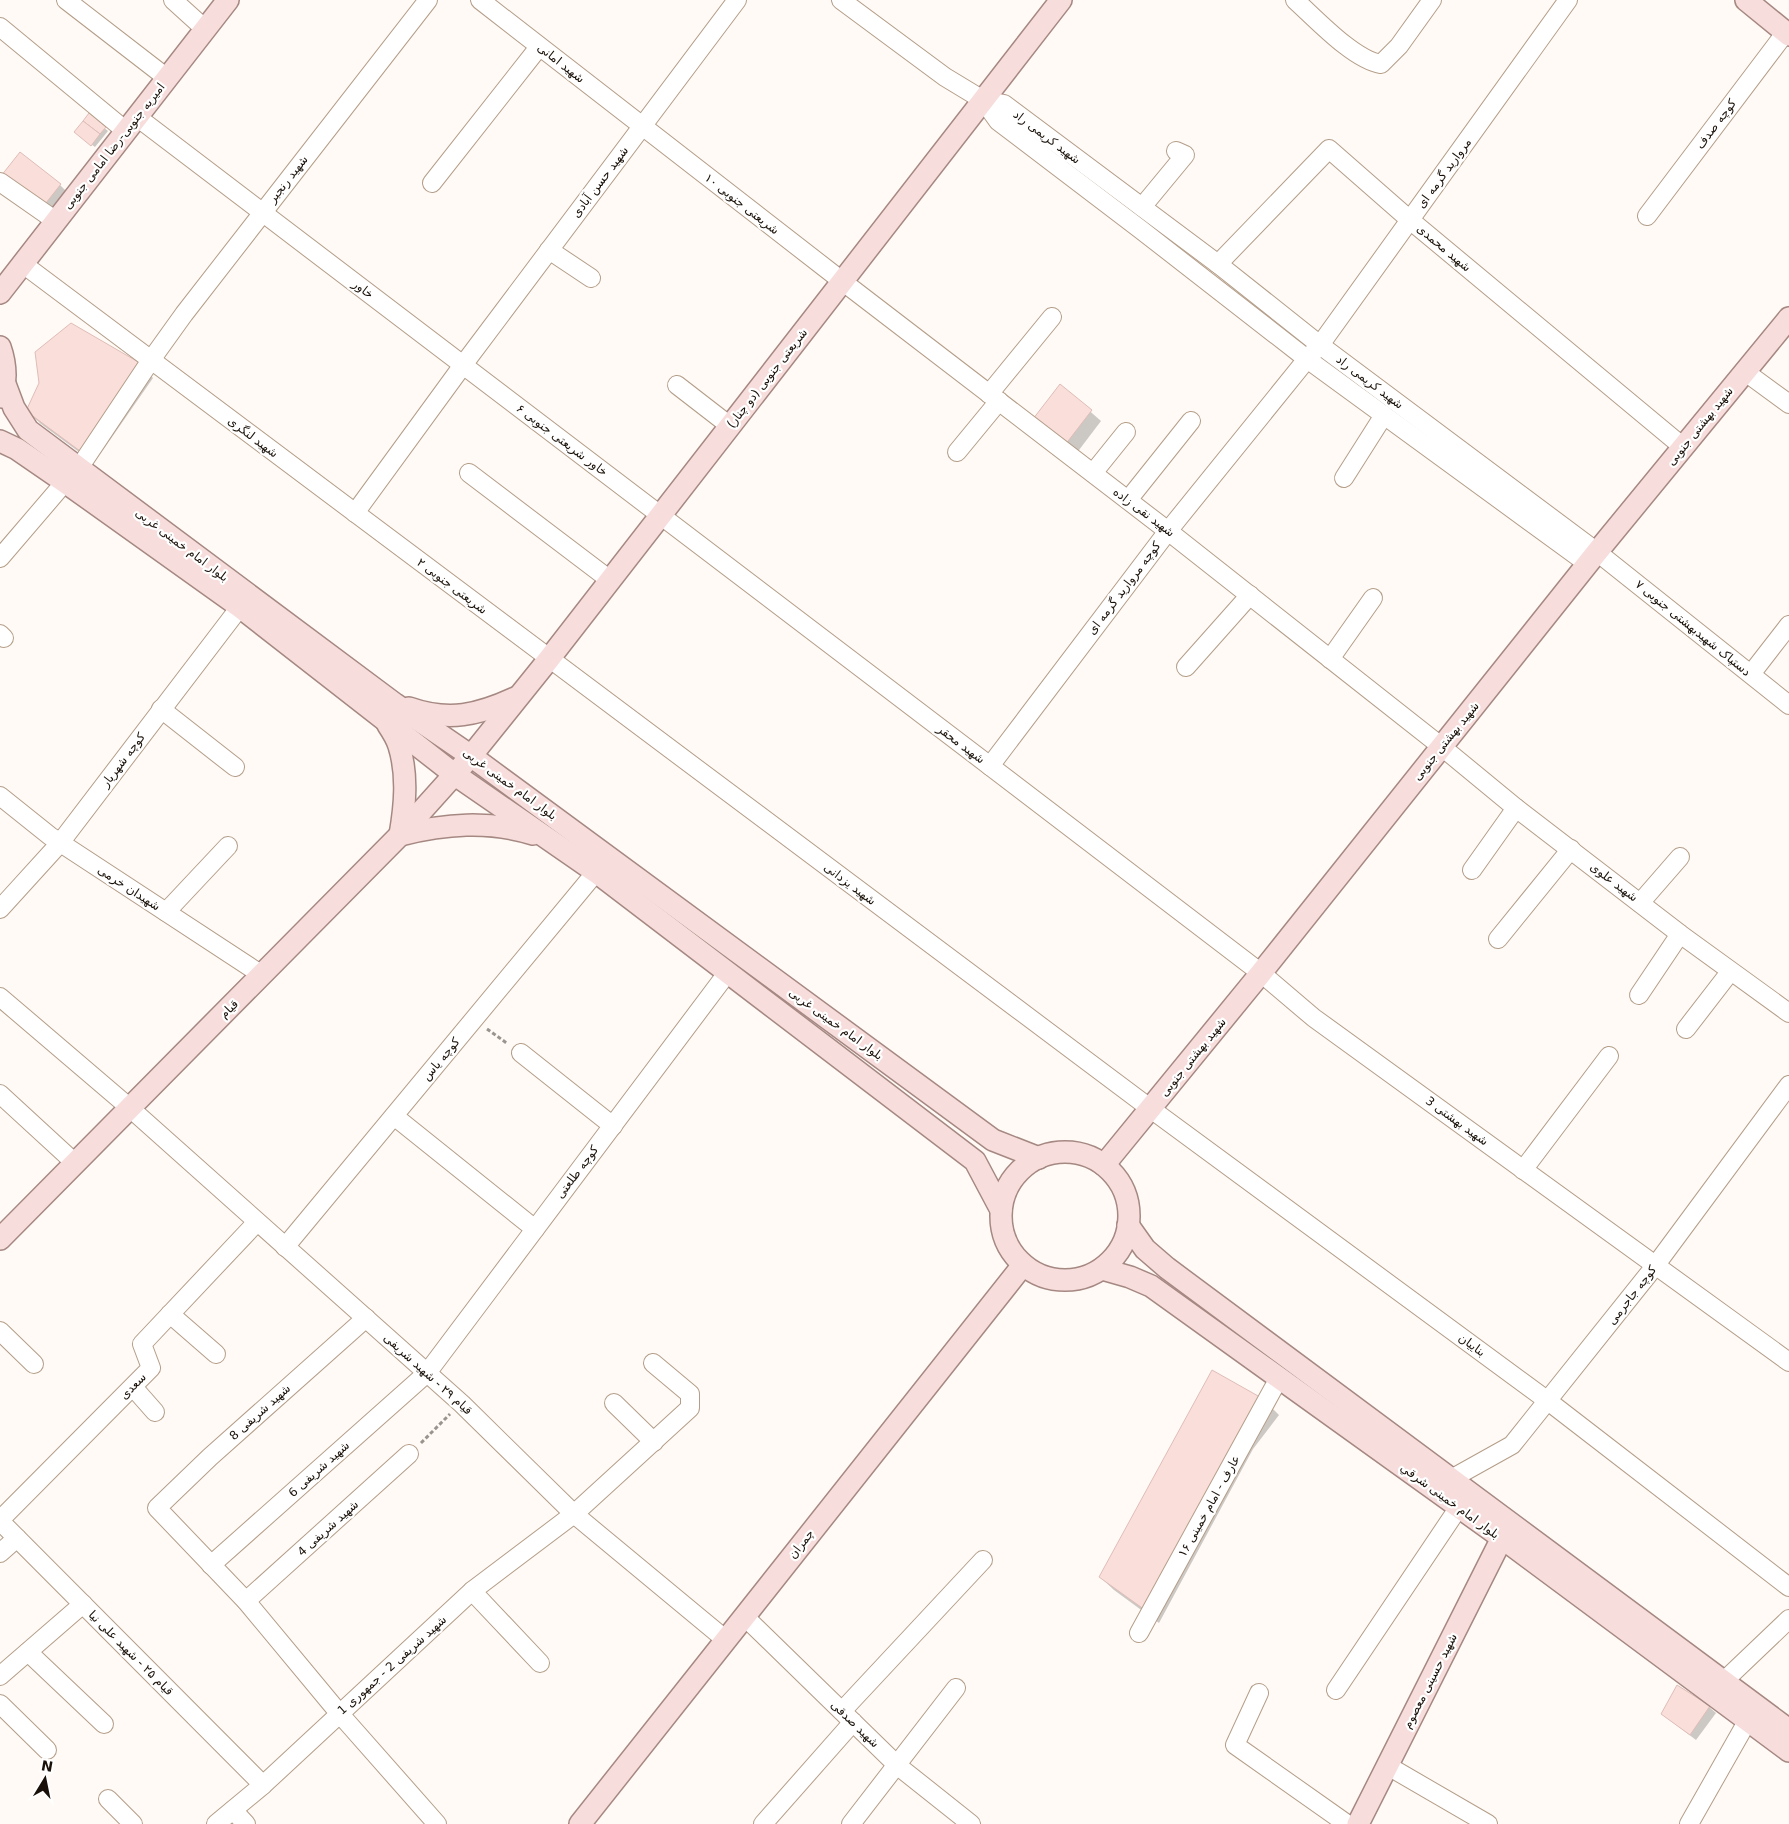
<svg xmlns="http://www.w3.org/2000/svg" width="1789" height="1824" font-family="'DejaVu Sans','Noto Sans Arabic',sans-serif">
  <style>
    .shadow { fill: #0003 }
    .building { fill: #fadeda; stroke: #dfbdb8 }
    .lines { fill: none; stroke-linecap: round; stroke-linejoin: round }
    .minor-casing { stroke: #b49e89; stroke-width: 20 }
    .major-casing { stroke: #a68883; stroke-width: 24 }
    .path { stroke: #9a948e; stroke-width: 3; stroke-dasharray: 4 2.5; stroke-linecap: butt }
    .minor { stroke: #fff; stroke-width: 18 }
    .major { stroke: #f7dedc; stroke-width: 21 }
    .labels { text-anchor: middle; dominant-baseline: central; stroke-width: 4.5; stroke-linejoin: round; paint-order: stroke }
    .street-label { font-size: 12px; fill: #191109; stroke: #fff }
  </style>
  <rect width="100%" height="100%" fill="#fffaf5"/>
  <!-- shadow -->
  <g class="shadow">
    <path d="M89,115L108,131L95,147L78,135Z"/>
    <path d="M20,154L60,185L70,195L52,217Z"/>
    <path d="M139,364L153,378L94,463L41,424L27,411Z"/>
    <path d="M1061,386L1101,421L1076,454L1044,429Z"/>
    <path d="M1266,1402L1279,1415L1253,1449L1159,1623L1114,1590L1100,1577Z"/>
    <path d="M1709,1707L1716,1713L1696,1740L1662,1714Z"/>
  </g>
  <!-- building -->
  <g class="building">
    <path d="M89,113L106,127L100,134L83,121Z"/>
    <path d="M83,121L100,134L91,146L74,132Z"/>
    <path d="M20,152L61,184L42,208L1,176Z"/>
    <path d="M71,323L140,363L80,451L26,411L39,383L35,352Z"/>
    <path d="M1060,384L1092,410L1065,445L1033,419Z"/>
    <path d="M1212,1370L1267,1401L1145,1610L1099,1577Z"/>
    <path d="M1677,1685L1710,1706L1690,1735L1661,1714Z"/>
  </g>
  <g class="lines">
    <!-- minor casing -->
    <g class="minor-casing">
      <g id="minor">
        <path d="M66,0L167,78"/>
        <path d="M173,0L205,29"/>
        <path d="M480,0L842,281L1168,531L1442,747L1516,808L1680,934L1789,1013"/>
        <path d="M841,0L945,77L983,100L998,121L1140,229L1307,359L1588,564"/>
        <path d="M1295,0C1316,19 1354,60 1381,64L1399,46L1432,0"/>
        <path d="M0,27L126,131"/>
        <path d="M983,100L1004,104L1218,264L1320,345L1597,552L1789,705"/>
        <path d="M137,117L990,766L1261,973L1314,1018L1789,1362"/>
        <path d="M0,182L56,221"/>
        <path d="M432,183L539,47"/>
        <path d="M1142,207L1185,155L1176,151"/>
        <path d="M1647,216L1786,32"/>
        <path d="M549,250L591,278"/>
        <path d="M23,264L1151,1109L1548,1401L1789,1587"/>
        <path d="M1218,264L1329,149L1410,220L1683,447"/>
        <path d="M1744,371L1789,404"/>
        <path d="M677,385L730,426"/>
        <path d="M989,394L1052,317"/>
        <path d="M957,452L999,401"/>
        <path d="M79,468L151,360L184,314L428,0"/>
        <path d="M469,473L610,580"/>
        <path d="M1093,473L1126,432"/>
        <path d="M1344,478L1384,415"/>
        <path d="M1128,500L1191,421"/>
        <path d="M355,513L463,365L737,0"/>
        <path d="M0,558L65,482"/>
        <path d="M0,634L4,638"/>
        <path d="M1330,659L1373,598"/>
        <path d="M1186,667L1250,595"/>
        <path d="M1751,674L1789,625"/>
        <path d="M161,709L235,767"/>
        <path d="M990,766L1168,531L1307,359L1320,345L1568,0"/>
        <path d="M0,796L50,836L262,975"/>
        <path d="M1472,870L1516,808"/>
        <path d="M1640,903L1680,857"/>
        <path d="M0,909L60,843L240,607"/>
        <path d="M166,912L228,846"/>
        <path d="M1498,939L1571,849"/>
        <path d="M1639,995L1680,934"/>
        <path d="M0,997L130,1108L462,1404L574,1514L726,1640"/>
        <path d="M1686,1029L1730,972"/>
        <path d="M521,1053L613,1126"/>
        <path d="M0,1094L75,1163"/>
        <path d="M394,1116L535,1229"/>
        <path d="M1523,1170L1609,1056"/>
        <path d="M285,1247L596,872"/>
        <path d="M170,1314L216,1354"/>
        <path d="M366,1318L210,1457L157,1508L246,1601L339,1713L437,1824"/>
        <path d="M0,1331L34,1364"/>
        <path d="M133,1387L155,1412"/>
        <path d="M614,1403L654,1442"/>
        <path d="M1451,1479L1512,1445L1655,1266L1789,1085"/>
        <path d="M0,1520L151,1368L142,1344L257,1222"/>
        <path d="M0,1521L263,1785"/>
        <path d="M0,1553L17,1538"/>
        <path d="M211,1565L427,1373L728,972"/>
        <path d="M472,1591L540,1663"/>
        <path d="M246,1601L409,1454"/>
        <path d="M744,1616L898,1766L971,1824"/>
        <path d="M1139,1633L1279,1378"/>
        <path d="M28,1652L104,1724"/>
        <path d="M0,1676L83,1604"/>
        <path d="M1724,1681L1789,1619"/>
        <path d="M1336,1690L1459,1507"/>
        <path d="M1259,1693L1235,1745L1347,1824"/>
        <path d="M0,1704L47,1750"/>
        <path d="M842,1711L983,1560"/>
        <path d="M1388,1766L1488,1824"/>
        <path d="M108,1799L133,1824"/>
        <path d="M233,1810L246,1824"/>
        <path d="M216,1824L263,1785L472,1591L574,1514L690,1408V1394L653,1363"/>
        <path d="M763,1824L853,1722"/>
        <path d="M851,1824L956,1688"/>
        <path d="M1689,1824L1748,1720"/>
      </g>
    </g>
    <!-- major casing -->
    <g class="major-casing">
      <g id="major">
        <path d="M1746,0L1789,35"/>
        <path d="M0,293L228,0"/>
        <path d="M0,347C6,364 7,379 2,397"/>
        <path d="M5,384L14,408L28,430L395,704L471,756L993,1140L1039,1158"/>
        <path d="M0,441L17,449L65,482L240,607L454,774L596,872L975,1161L1001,1210"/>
        <path d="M409,708C449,722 478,715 515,698"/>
        <path d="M388,725C392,731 397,739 399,746C408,775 405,806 400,835C445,824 488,820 533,834"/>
        <circle cx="1065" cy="1216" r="64"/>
        <path d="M1104,1165L1261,973L1597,552L1789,318"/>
        <path d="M1128,1225L1145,1249L1167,1268L1789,1730"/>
        <path d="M0,1239L400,835L471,756L549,659L1061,0"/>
        <path d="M1102,1269L1130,1277L1151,1286L1502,1538L1789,1751"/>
        <path d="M580,1824L1023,1265"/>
        <path d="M1358,1824L1502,1538"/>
      </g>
    </g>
    <!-- path -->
    <g class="path">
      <path d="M487,1029L508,1044"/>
      <path d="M421,1443L450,1414"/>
    </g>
    <!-- minor -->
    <use href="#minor" class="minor"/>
    <!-- major -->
    <use href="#major" class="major"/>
  </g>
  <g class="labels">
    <!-- street labels -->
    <g class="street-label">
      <text transform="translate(561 63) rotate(38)">شهید امانی</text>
      <text transform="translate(1716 124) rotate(-53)">کوچه صدف</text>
      <text transform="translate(1047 137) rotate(37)">شهید کریمی راد</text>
      <text transform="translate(114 146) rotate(-52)">امیریه جنوبی-رضا امامی جنوبی</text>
      <text transform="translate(1444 173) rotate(-54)">مروارید گرمه ای</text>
      <text transform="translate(288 179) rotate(-52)">شهید رنجبر</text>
      <text transform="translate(600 182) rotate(-53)">شهید حسن آبادی</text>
      <text transform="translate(742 204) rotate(38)">شریعتی جنوبی ۱۰</text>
      <text transform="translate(1444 248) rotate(40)">شهید محمدی</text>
      <text transform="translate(363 289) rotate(37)">خاور</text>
      <text transform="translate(767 378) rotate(-52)">شریعتی جنوبی (دو چنار)</text>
      <text transform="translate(1370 382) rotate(37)">شهید کریمی راد</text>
      <text transform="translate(1700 426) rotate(-51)">شهید بهشتی جنوبی</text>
      <text transform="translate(253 437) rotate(37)">شهید لنگری</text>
      <text transform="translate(562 440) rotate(37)">خاور شریعتی جنوبی ۶</text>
      <text transform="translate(1144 512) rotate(37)">شهید نقی زاده</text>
      <text transform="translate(182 545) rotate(37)">بلوار امام خمینی غربی</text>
      <text transform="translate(452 586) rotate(37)">شریعتی جنوبی ۲</text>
      <text transform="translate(1124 588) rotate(-53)">کوچه مروارید گرمه ای</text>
      <text transform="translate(1693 628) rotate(39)">دستپاک شهیدبهشتی جنوبی ۷</text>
      <text transform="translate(1446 741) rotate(-51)">شهید بهشتی جنوبی</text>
      <text transform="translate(961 744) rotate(37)">شهید محقر</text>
      <text transform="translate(123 760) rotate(-53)">کوچه شهریار</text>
      <text transform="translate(510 784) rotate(36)">بلوار امام خمینی غربی</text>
      <text transform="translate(1614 882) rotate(37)">شهید علوی</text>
      <text transform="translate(850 884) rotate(37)">شهید یزدانی</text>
      <text transform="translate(129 888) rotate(33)">شهیدان خرمی</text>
      <text transform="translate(229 1009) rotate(-45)">قیام</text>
      <text transform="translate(836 1024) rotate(36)">بلوار امام خمینی غربی</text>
      <text transform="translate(1193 1057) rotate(-51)">شهید بهشتی جنوبی</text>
      <text transform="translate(441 1059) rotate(-50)">کوچه یاس</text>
      <text transform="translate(1457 1121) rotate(36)">شهید بهشتی 3</text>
      <text transform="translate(577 1172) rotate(-53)">کوچه طلعتی</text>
      <text transform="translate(1632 1295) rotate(-52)">کوچه جاجرمی</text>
      <text transform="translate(1472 1345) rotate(36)">بناییان</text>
      <text transform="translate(428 1374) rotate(42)">قیام ۲۹ - شهید شریفی</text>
      <text transform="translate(133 1386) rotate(-45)">سعدی</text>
      <text transform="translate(260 1412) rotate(-42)">شهید شریفی 8</text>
      <text transform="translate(319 1469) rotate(-42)">شهید شریفی 6</text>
      <text transform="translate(1450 1501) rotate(36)">بلوار امام خمینی شرقي</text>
      <text transform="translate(1209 1506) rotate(-61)">عارف - امام خمینی ۱۶</text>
      <text transform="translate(328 1528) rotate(-42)">شهید شریفی 4</text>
      <text transform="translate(801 1544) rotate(-52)">چمران</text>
      <text transform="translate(131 1653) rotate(45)">قیام ۲۵ - شهید علی نیا</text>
      <text transform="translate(392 1665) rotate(-42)">شهید شریفی 2 - جمهوری 1</text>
      <text transform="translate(1430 1681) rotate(-63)">شهید حسینی معصوم</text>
      <text transform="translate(855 1724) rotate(44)">شهید صدقی</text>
    </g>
  </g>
  <!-- north arrow -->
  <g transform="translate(45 1779) rotate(10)" stroke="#ffffff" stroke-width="4" paint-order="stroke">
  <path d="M0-4L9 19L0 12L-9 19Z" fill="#191109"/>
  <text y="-8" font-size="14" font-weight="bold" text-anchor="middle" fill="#191109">N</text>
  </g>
</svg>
